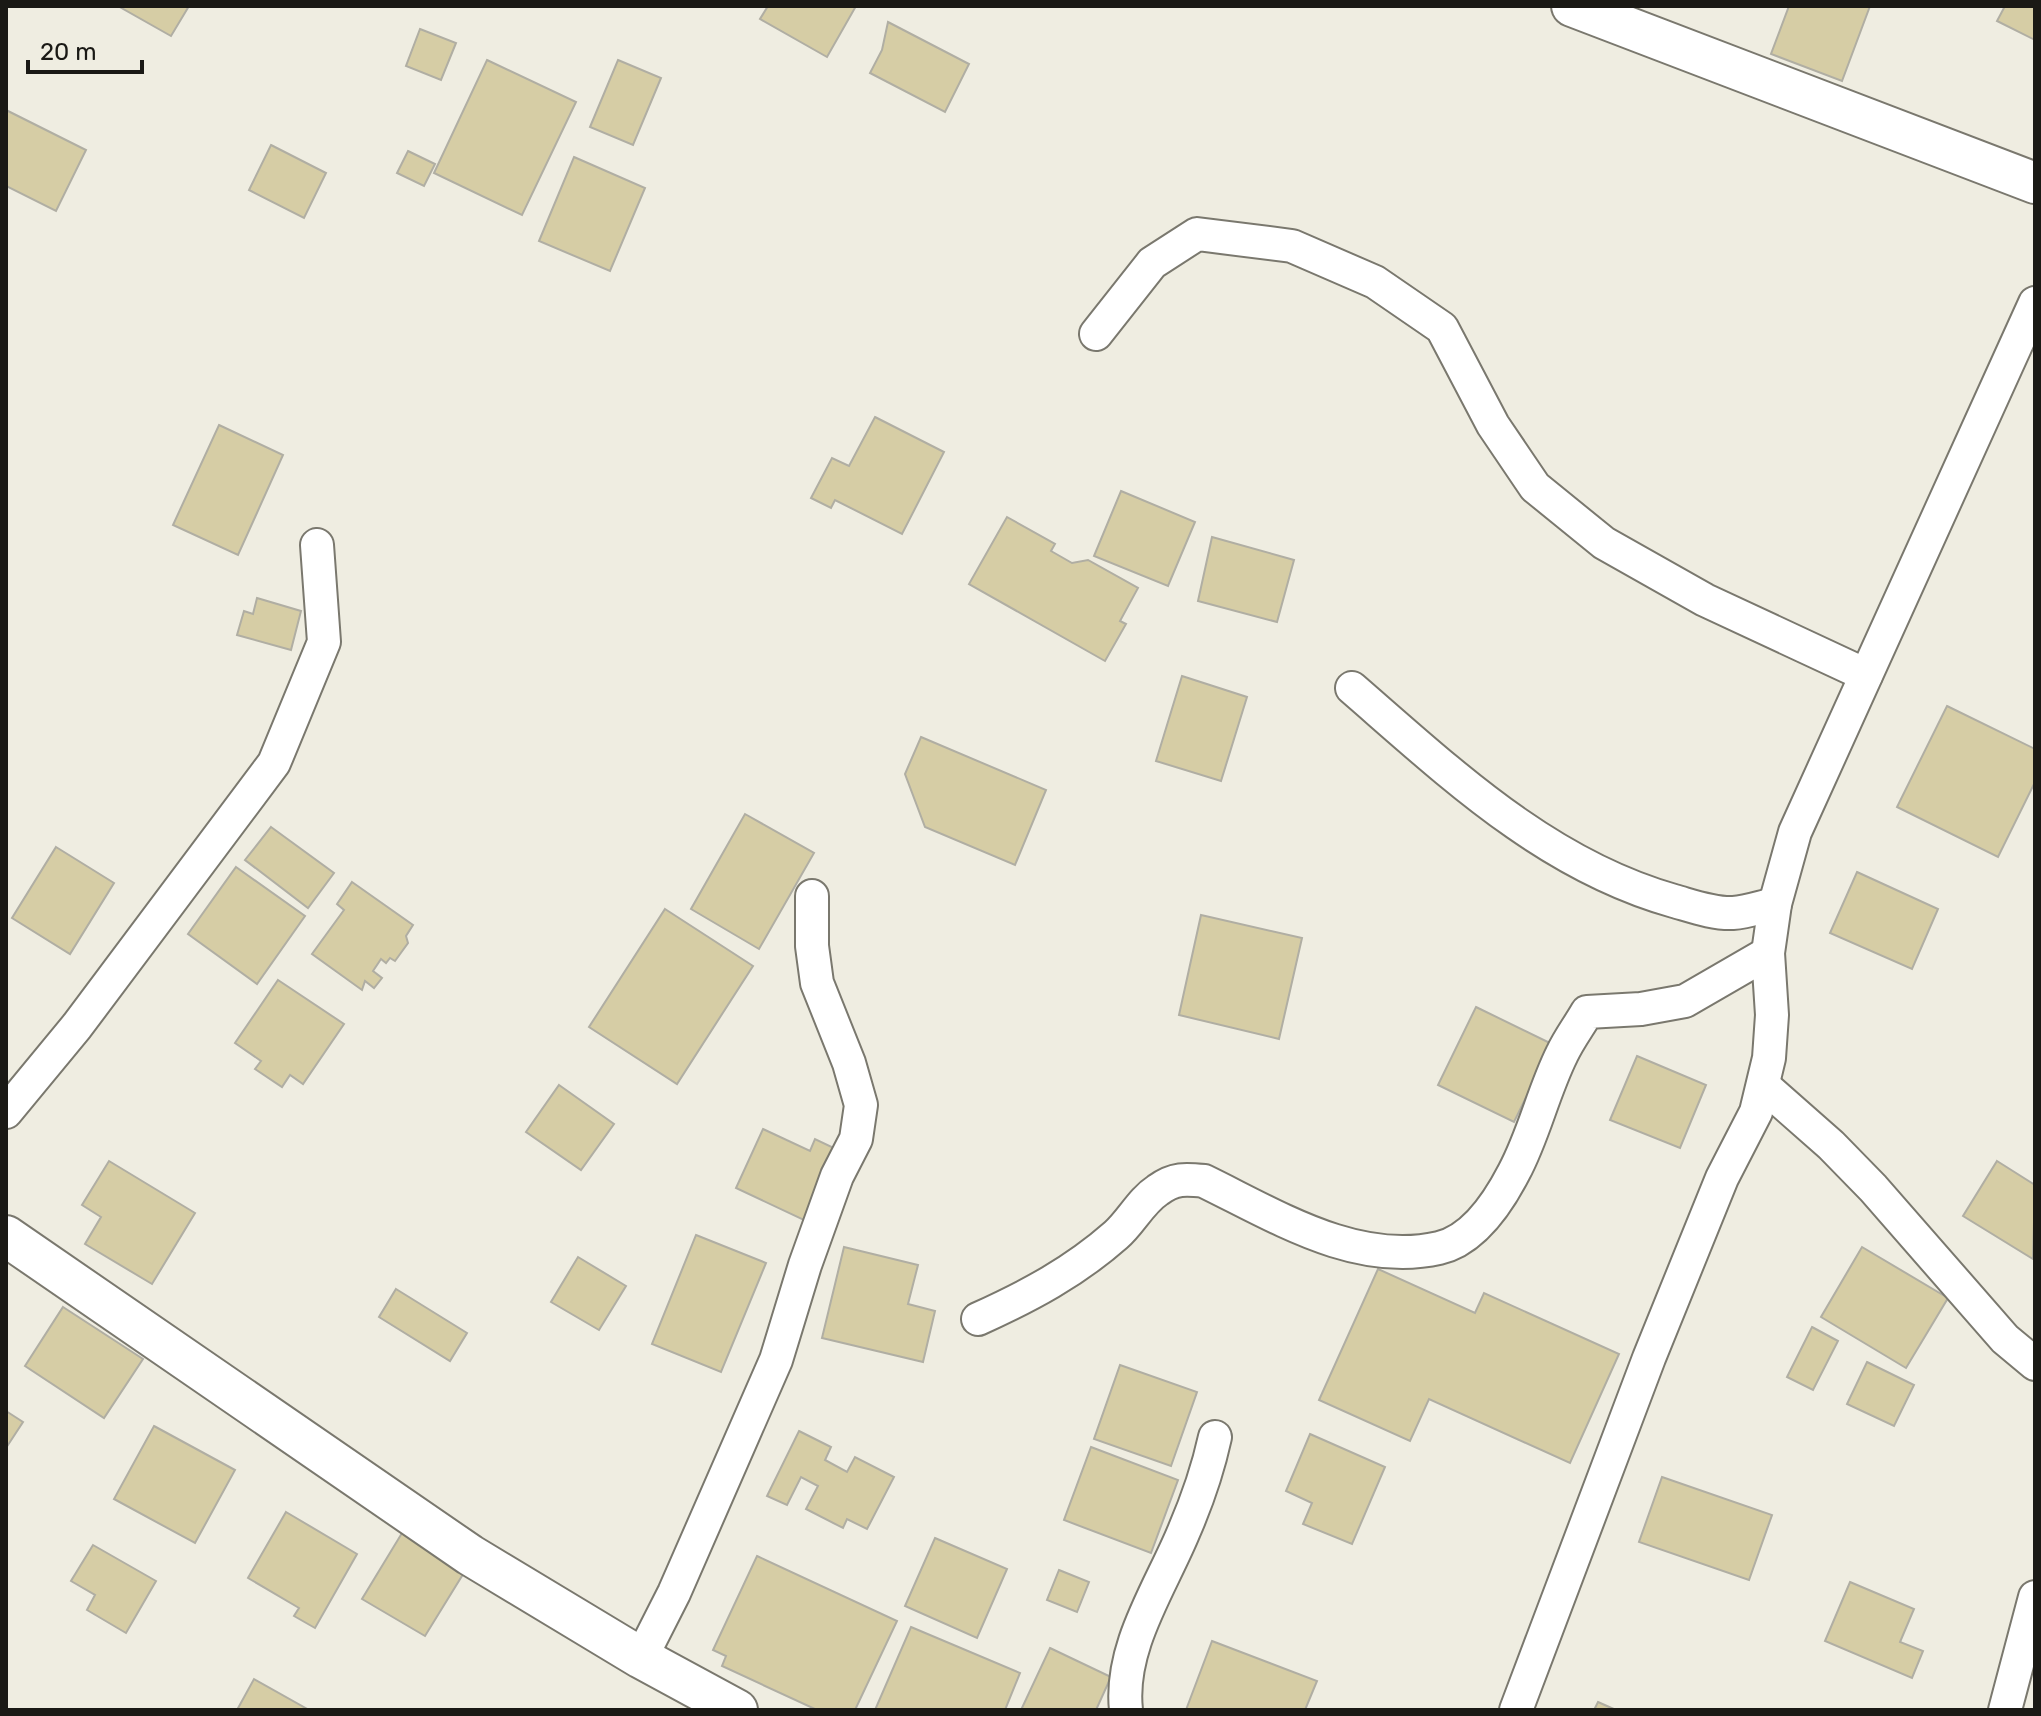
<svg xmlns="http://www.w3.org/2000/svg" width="2041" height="1716" font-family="Rubik,sans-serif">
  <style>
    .building { fill: #d6cda5; stroke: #b0aea3; stroke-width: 2 }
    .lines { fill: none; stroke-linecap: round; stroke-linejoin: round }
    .minor-casing { stroke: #7a786e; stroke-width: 36 }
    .tertiary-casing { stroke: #7a786e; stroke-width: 44 }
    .minor { stroke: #fff; stroke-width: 32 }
    .tertiary { stroke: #fff; stroke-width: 40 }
  </style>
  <rect width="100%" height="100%" fill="#efede1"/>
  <!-- building -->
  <g class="building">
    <path d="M118,6H189L171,36Z"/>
    <path d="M768,6H856L827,57L760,19Z"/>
    <path d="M1789,6H1870L1842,81L1771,54Z"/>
    <path d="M2005,6H2035V40L1997,21Z"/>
    <path d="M888,22L969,64L945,112L870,73L882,50Z"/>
    <path d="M420,29L456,43L441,80L406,66Z"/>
    <path d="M487,60L576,102L522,215L434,173Z"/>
    <path d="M618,60L661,78L633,145L590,127Z"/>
    <path d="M6,110L86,150L56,211L6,186Z"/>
    <path d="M271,145L326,173L304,218L249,190Z"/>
    <path d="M408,151L435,164L424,186L397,173Z"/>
    <path d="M574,157L645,188L610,271L539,241Z"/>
    <path d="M875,417L944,452L902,534L835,500L831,508L811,498L832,458L849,466Z"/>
    <path d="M219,425L283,455L238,555L173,525Z"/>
    <path d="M1121,491L1195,522L1168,586L1094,556Z"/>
    <path d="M1007,517L1055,544L1051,551L1072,563L1088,560L1138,588L1120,621L1126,624L1105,661L969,584Z"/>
    <path d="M1212,537L1294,560L1277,622L1198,601Z"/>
    <path d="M257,598L301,611L291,650L237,635L244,611L253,614Z"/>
    <path d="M1182,676L1247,697L1221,781L1156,761Z"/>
    <path d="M1947,706L2035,749V782L1998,857L1897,807Z"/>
    <path d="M921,737L1046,790L1015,865L925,827L905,774Z"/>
    <path d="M745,814L814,853L759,949L691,909Z"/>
    <path d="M271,827L334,873L308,908L245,860Z"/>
    <path d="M56,847L114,883L70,954L12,918Z"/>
    <path d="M236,867L305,916L257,984L188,934Z"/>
    <path d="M1857,872L1938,909L1912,969L1830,933Z"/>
    <path d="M352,882L413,925L406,936L408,943L395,961L390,958L386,963L381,959L373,971L382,978L374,988L365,981L362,990L312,954L344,910L337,904Z"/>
    <path d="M665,909L753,966L677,1084L589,1027Z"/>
    <path d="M1201,915L1302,938L1279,1039L1179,1015Z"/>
    <path d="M278,980L344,1024L303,1084L290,1075L282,1087L255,1069L261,1061L235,1043Z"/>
    <path d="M1476,1007L1552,1044L1514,1122L1438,1085Z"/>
    <path d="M1637,1056L1706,1085L1680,1148L1610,1120Z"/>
    <path d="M559,1085L614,1124L581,1170L526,1132Z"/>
    <path d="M763,1129L810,1151L815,1139L838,1150L806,1221L736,1188Z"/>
    <path d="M109,1161L195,1213L152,1284L85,1244L101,1217L82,1205Z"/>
    <path d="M1997,1161L2035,1185L2033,1259L1963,1216Z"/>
    <path d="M696,1235L766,1263L721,1372L652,1344Z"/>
    <path d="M844,1247L918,1265L908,1304L935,1311L923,1362L822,1338Z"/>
    <path d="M1862,1247L1948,1298L1906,1368L1821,1317Z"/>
    <path d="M578,1257L626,1286L599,1330L551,1302Z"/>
    <path d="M1378,1269L1475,1313L1484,1293L1619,1354L1570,1463L1429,1399L1410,1441L1319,1400Z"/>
    <path d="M396,1289L467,1333L450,1361L379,1317Z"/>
    <path d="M63,1307L143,1359L104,1418L25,1366Z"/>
    <path d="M1812,1327L1838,1341L1813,1390L1787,1377Z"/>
    <path d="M1867,1362L1914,1385L1894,1426L1847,1404Z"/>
    <path d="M1120,1365L1197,1392L1171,1466L1094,1439Z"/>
    <path d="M6,1411L23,1422L6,1448Z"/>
    <path d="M154,1426L235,1470L195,1543L114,1499Z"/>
    <path d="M799,1431L831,1447L825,1460L847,1472L855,1457L894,1477L867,1529L847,1519L843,1528L806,1509L818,1486L801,1477L787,1505L767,1496Z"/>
    <path d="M1310,1434L1385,1467L1352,1544L1303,1524L1312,1503L1286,1491Z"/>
    <path d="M1091,1447L1178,1480L1151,1553L1064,1520Z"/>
    <path d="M1662,1477L1772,1515L1749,1580L1639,1542Z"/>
    <path d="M286,1512L357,1554L315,1628L294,1616L299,1608L248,1578Z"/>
    <path d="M402,1533L465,1571L425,1636L362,1599Z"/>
    <path d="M935,1538L1007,1569L977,1638L905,1606Z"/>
    <path d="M93,1545L156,1581L126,1633L87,1610L95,1595L71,1581Z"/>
    <path d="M757,1556L897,1621L855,1710H817L722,1666L726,1656L713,1650Z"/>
    <path d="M1059,1570L1089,1582L1077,1612L1047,1600Z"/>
    <path d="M1850,1582L1914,1609L1900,1642L1923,1651L1912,1678L1825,1641Z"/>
    <path d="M911,1627L1020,1673L1005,1710H875Z"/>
    <path d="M1212,1641L1317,1681L1305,1710H1186Z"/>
    <path d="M1050,1648L1111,1677L1096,1710H1021Z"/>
    <path d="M254,1679L309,1710H237Z"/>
    <path d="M1598,1702L1616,1710H1594Z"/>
  </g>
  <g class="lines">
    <!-- minor casing -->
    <g class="minor-casing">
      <g id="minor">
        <path d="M1096,334L1152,263L1197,234L1292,246L1375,282L1442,328L1493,425L1535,487L1604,543L1705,600L1866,675"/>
        <path d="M1352,688C1450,773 1546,865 1674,901C1692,906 1714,914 1733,913C1747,912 1761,907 1775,904"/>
        <path d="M1764,1086L1831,1145L1873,1188L2005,1339L2035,1364"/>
        <path d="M6,1112L77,1026L274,763L324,642L317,545"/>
        <path d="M978,1319C1029,1296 1074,1272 1116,1235C1131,1222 1141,1201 1158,1190C1174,1178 1186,1179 1204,1181C1276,1216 1356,1267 1439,1248C1474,1240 1499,1201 1514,1172C1534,1135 1543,1092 1562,1054C1569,1039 1579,1026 1587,1012L1641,1009L1685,1001L1768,953"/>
        <path d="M641,1658L674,1593L776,1360L805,1265L837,1176L856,1139L861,1105L849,1063L817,983L812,946V896"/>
        <path d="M1126,1710C1119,1647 1161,1587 1184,1531C1197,1501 1208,1469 1215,1437"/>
        <path d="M1516,1710L1649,1358L1722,1178L1756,1112L1769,1058L1772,1015L1768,953L1775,904L1795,832L2035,303"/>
        <path d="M2005,1710L2035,1597"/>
      </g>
    </g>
    <!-- tertiary casing -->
    <g class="tertiary-casing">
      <g id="tertiary">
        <path d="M1572,6L2035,183"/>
        <path d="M6,1236L470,1555L641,1658L737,1710"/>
      </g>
    </g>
    <!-- minor -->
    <use href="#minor" class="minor"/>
    <!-- tertiary -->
    <use href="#tertiary" class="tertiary"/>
  </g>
  <!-- border -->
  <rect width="2041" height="1716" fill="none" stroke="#1a1915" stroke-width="16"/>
  <!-- scale -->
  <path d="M28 60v12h114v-12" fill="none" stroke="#1a1915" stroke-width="4"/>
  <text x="40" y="60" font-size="24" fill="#1a1915" stroke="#efede1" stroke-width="6" paint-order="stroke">20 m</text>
</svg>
